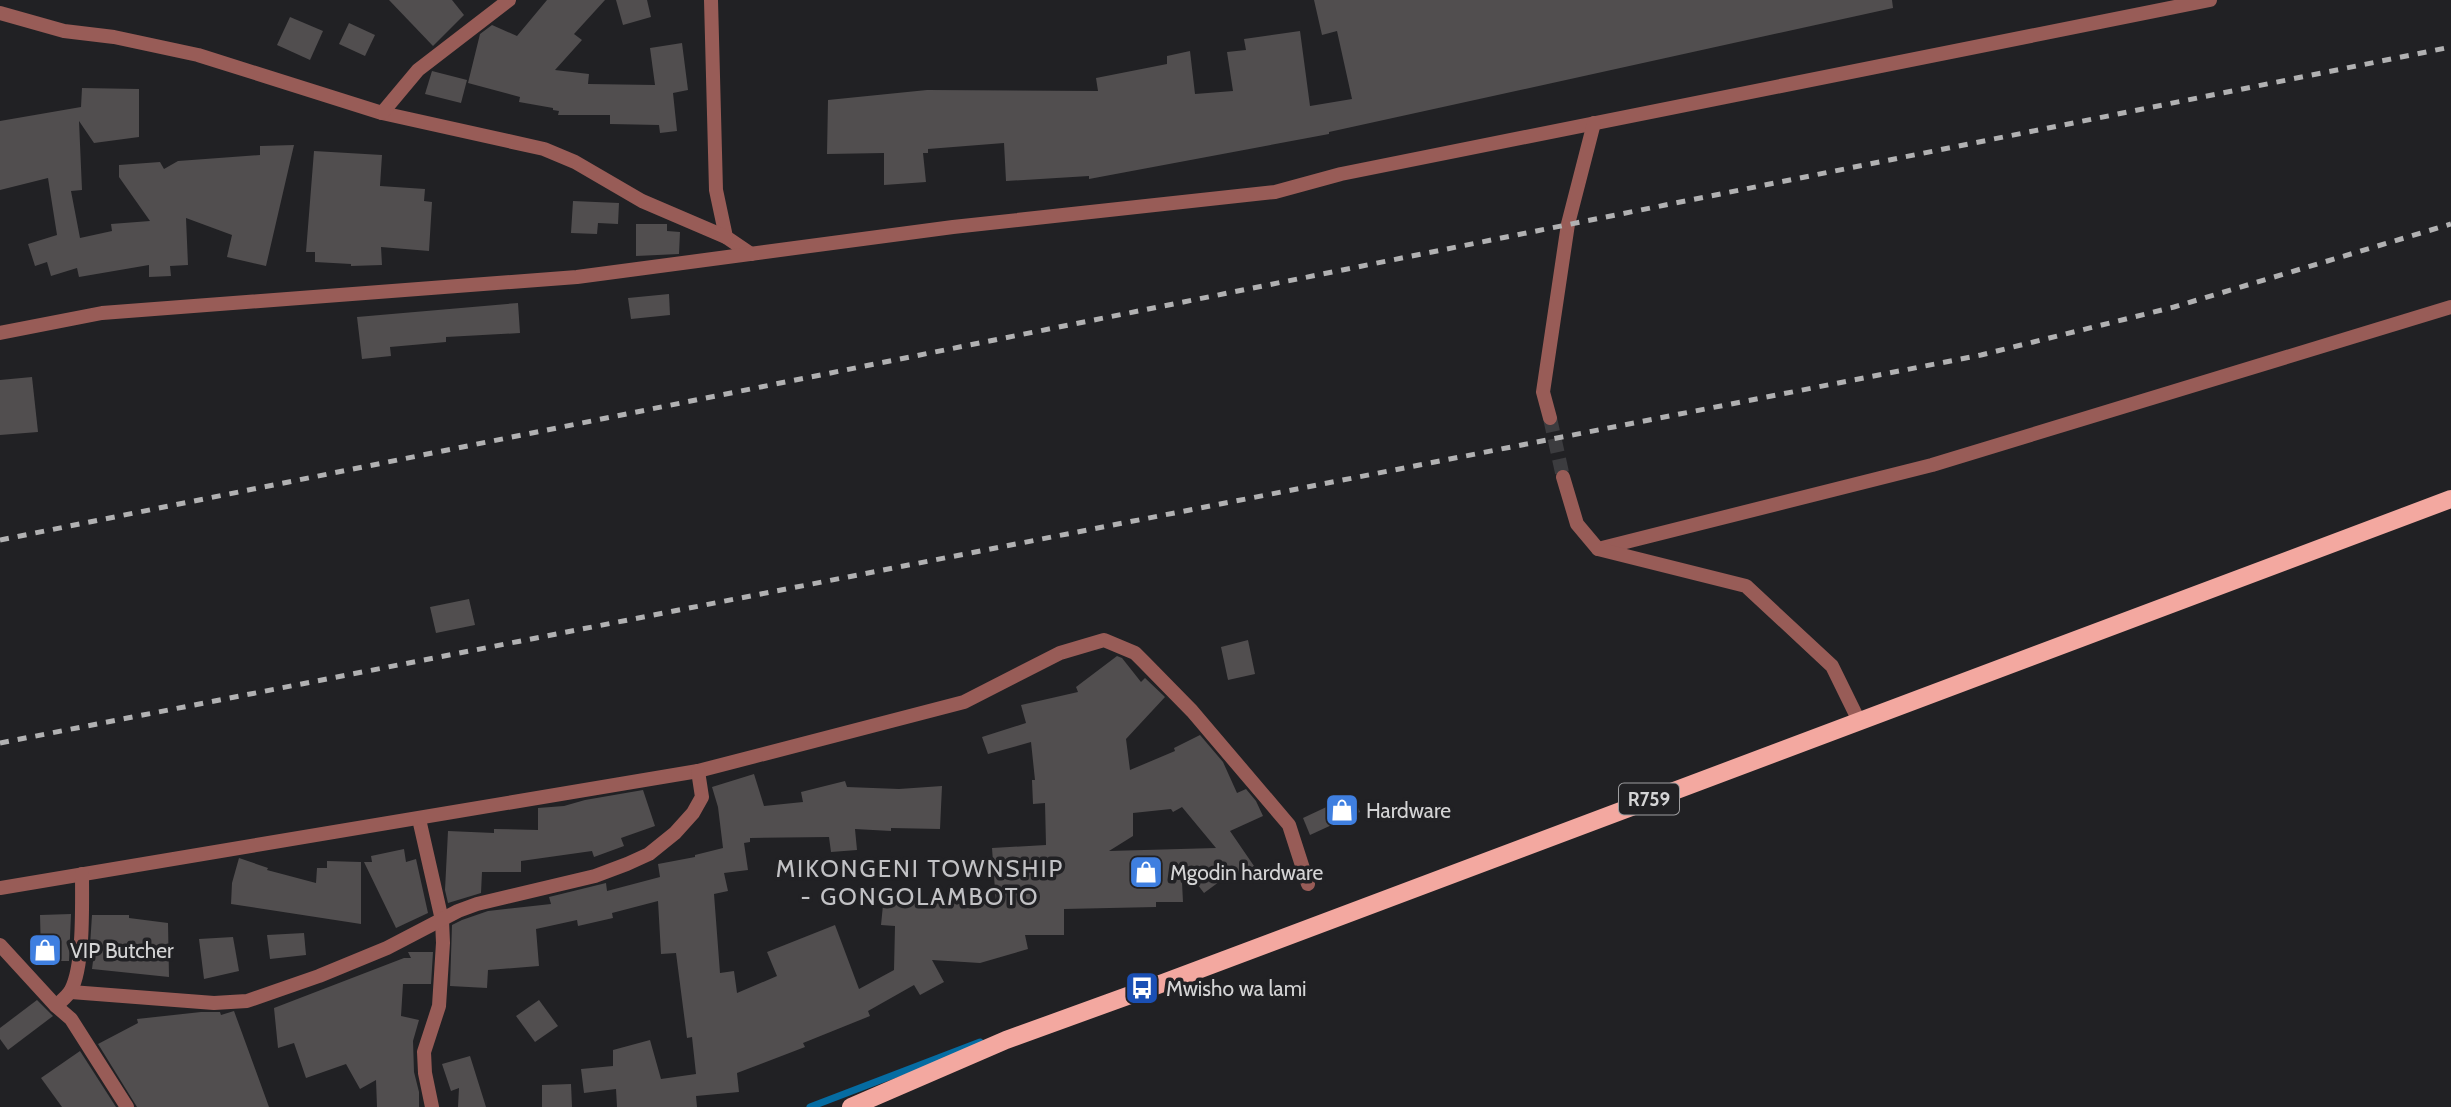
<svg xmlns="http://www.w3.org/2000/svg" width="2451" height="1107" font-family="Cabin,sans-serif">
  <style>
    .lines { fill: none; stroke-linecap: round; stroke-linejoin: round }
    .stream { stroke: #056ca2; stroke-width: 7 }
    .building { fill: #514e4f; fill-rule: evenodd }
    .tertiary-tunnel { stroke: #3c3c3f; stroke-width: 14; stroke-dasharray: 14 7; stroke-linecap: butt }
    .minor { stroke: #985c57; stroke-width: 14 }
    .tertiary { stroke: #985c57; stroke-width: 14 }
    .primary { stroke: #f3a8a0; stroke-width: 18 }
    .rail { stroke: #b1b1b2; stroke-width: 5; stroke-dasharray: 9 9; stroke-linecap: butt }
    .labels { text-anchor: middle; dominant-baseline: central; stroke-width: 7; stroke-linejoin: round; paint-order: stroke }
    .shield { fill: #212124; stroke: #9e9ea0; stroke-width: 2 }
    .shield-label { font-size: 19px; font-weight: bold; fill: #d4d4d5 }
    .poi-label { font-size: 21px; fill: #d4d4d5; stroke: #212124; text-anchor: start }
    .quarter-label { font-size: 24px; letter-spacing: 2px; fill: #c2c2c5; stroke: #212124 }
  </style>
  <rect width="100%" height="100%" fill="#212124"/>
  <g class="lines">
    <!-- stream -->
    <path class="stream" d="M810,1107L980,1042"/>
  </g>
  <!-- building -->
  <g class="building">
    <path d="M389,0H452L464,15L433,46Z"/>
    <path d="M547,0H605L574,34L582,40L555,70L589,74L588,84L655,85L650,48L682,43L688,90L673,93L677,131L660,133L659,125L610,124V115H558L559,111L553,110V108L519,102L520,97L468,83L480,34L492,25L517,36Z"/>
    <path d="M616,0H647L651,17L623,25Z"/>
    <path d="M1314,0H1892L1893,8L1329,132V134L1089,179V176L1006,181L1004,143L928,149V153H923L926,182L884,185V153L827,154L828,100L927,90L1098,91L1096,78L1167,64V56L1190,51L1195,94L1233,91L1227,52L1246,50L1244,39L1300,31L1310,106L1352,99L1337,31L1322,35Z"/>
    <path d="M290,17L323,31L310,60L277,45Z"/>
    <path d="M349,23L375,35L365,56L339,44Z"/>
    <path d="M432,71L467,80L461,103L425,94Z"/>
    <path d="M82,88L139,89V137L94,143L79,121L82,190L71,191L80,238L112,231L111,224L150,221L119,177V165L160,162L164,169L178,161L260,155V146L294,145L266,266L227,257L232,235L186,218L188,265L170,266L171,276L149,277V265L79,277L77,268L51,276L47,262L35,266L28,244L57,235L48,178L0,190V121L81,107Z"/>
    <path d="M314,151L382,155L380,186L425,189L424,201L432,202L429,251L381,247L382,265L351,266V264L315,262V252H306Z"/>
    <path d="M573,201L619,203L618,224L598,223L597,234L571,233Z"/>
    <path d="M636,224H667V231L680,232L679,254L636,256Z"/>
    <path d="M669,294L670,315L631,319L628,298Z"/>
    <path d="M518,303L520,333L446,337V342L390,347L391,356L362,359L357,317Z"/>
    <path d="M32,377L38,432L0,435V380Z"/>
    <path d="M469,599L475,625L436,633L430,607Z"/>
    <path d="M1248,640L1255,674L1228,680L1221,647Z"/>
    <path d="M1117,656L1122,658L1141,682L1145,678L1165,697L1126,739L1130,770L1175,751L1174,748L1200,735L1223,762L1237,793L1246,789L1256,801L1263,816L1230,831L1254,866L1231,882L1227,876L1204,893L1181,863L1183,902H1156V907L1064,909V935H1025L1028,949L980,963L932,960L944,982L920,995L914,985L868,1011L870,1016L803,1043L805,1047L737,1073L739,1092L696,1096L697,1107H617L616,1089L584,1093L581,1069L613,1066V1050L650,1040L661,1079L696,1074L692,1037L687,1038L676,953L661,954L658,901L612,913L613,918L578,926L577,920L536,929L539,966L488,970L487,988L450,986L452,925L462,920L488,911L551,904L549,897L606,883L607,891L660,877L658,864L695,857V855L723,848L718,807L712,787L754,774L764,806L803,802L801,792L845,781L847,787L899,789L942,786L940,829L891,828V831L855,829L857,850L831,852L829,837L750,838V842L744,843L748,870L724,873L728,891L714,894L720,973L734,971L737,993L777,976L767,952L835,925L859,989L894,970L895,926L881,925L883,905L890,902L996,904L992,848L1046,845L1045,803L1033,804L1032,780H1035L1031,742L988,754L982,737L1026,723L1021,705L1078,692L1076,687ZM1182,807L1216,848L1109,851L1133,836V813L1171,809L1173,812Z"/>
    <path d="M643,790L655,826L621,838L624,846L594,857L592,851L521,861V872H482L481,893L448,903L445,890L448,831L494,833V829L538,830V808L564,806L585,800Z"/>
    <path d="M1352,795L1360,812L1310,835L1303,818Z"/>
    <path d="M404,849L406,862L416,859L428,913L396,928L364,862H372L371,856Z"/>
    <path d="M239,858L268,868L267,870L316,883L317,868H327V861L361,862V924L231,904L232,883Z"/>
    <path d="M71,914L69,961H55V953L41,954L40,915Z"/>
    <path d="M92,915H129V918L168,923L169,977L92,969L93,961H89Z"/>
    <path d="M304,933L306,955L270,959L267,935Z"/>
    <path d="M233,937L239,971L204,979L199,939Z"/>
    <path d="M408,952H433L431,984H403L401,1016L419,1020L413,1041L414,1072L419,1092V1107H377L376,1080L360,1089L346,1064L306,1078L294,1043L278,1048L274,1008L404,958H411Z"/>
    <path d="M37,1000L53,1016L8,1050L0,1039V1028Z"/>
    <path d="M539,1000L558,1026L535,1042L516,1016Z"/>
    <path d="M234,1011L269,1107H137L98,1044L138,1023L137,1019L201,1012H220L221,1015Z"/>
    <path d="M80,1051L116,1107H62L41,1078Z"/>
    <path d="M470,1056L486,1107H458L459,1088L451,1091L442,1064Z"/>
    <path d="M571,1084L572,1107H542V1085Z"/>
  </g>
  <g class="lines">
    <!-- tertiary-tunnel -->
    <path class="tertiary-tunnel" d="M1550,418L1563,477"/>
    <!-- minor -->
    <g class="minor">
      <path d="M711,0L716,190L726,237L751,254"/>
      <path d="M0,13L64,31L114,37L198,55L382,113L544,149L575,162L642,201L726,237"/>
      <path d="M382,113L418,70L509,0"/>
      <path d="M1598,549L1932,465L2451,307"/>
      <path d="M419,819L442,920L443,943L439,1006L424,1052L425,1073L432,1107"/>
      <path d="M0,888L698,771L964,702L1060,653L1104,640L1135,653L1144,662L1192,711L1289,825L1308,884"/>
      <path d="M0,945L56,1006L71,1019L127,1107"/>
      <path d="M71,992L214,1003L247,1001L319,976L387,948L458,911L477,904L595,876L627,864L649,854L675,833L693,813L702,797L698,771"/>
      <path d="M56,1006C61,1001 68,996 71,990C84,966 82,903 82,874"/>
    </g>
    <!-- tertiary -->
    <g class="tertiary">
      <path d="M0,333L102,313L577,277L953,227L1275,192L1341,174L2210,0"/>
      <path d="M1550,418L1543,392L1568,224L1594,123"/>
      <path d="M1563,477L1577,524L1598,549L1746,586L1832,666L1859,721"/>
    </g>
    <!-- primary -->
    <path class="primary" d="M851,1107L1006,1040L1155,986L2451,499"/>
    <!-- rail -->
    <g class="rail">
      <path d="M0,540L2451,47"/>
      <path d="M0,743L1981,355L2174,307L2451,224"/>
    </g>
  </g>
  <!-- icons -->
  <defs>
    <g id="shop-square" transform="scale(1.75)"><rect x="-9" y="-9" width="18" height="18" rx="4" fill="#3f7fe0" stroke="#212124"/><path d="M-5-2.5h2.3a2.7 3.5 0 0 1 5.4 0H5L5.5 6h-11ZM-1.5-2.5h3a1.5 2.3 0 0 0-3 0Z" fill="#fff"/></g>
    <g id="bus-square" transform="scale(1.75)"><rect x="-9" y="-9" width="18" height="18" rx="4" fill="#1a4fb4" stroke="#212124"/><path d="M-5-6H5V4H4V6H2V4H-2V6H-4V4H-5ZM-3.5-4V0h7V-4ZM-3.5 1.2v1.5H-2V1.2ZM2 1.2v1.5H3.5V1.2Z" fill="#fff"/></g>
  </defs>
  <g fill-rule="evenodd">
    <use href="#shop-square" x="1342" y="810"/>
    <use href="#shop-square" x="1146" y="872"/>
    <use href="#shop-square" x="45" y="950"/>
    <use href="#bus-square" x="1142" y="988"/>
  </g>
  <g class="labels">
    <!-- shield labels -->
    <rect class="shield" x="1619" y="783.5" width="60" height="31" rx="5"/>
    <g class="shield-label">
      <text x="1649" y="799">R759</text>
    </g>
    <!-- poi labels -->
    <g class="poi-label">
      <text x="1366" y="810">Hardware</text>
      <text x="1170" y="872">Mgodin hardware</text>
      <text x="70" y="950">VIP Butcher</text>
      <text x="1166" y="988">Mwisho wa lami</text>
    </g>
    <!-- quarter labels -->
    <g class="quarter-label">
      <text x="920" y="868">MIKONGENI TOWNSHIP<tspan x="920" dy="28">- GONGOLAMBOTO</tspan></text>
    </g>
  </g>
</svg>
